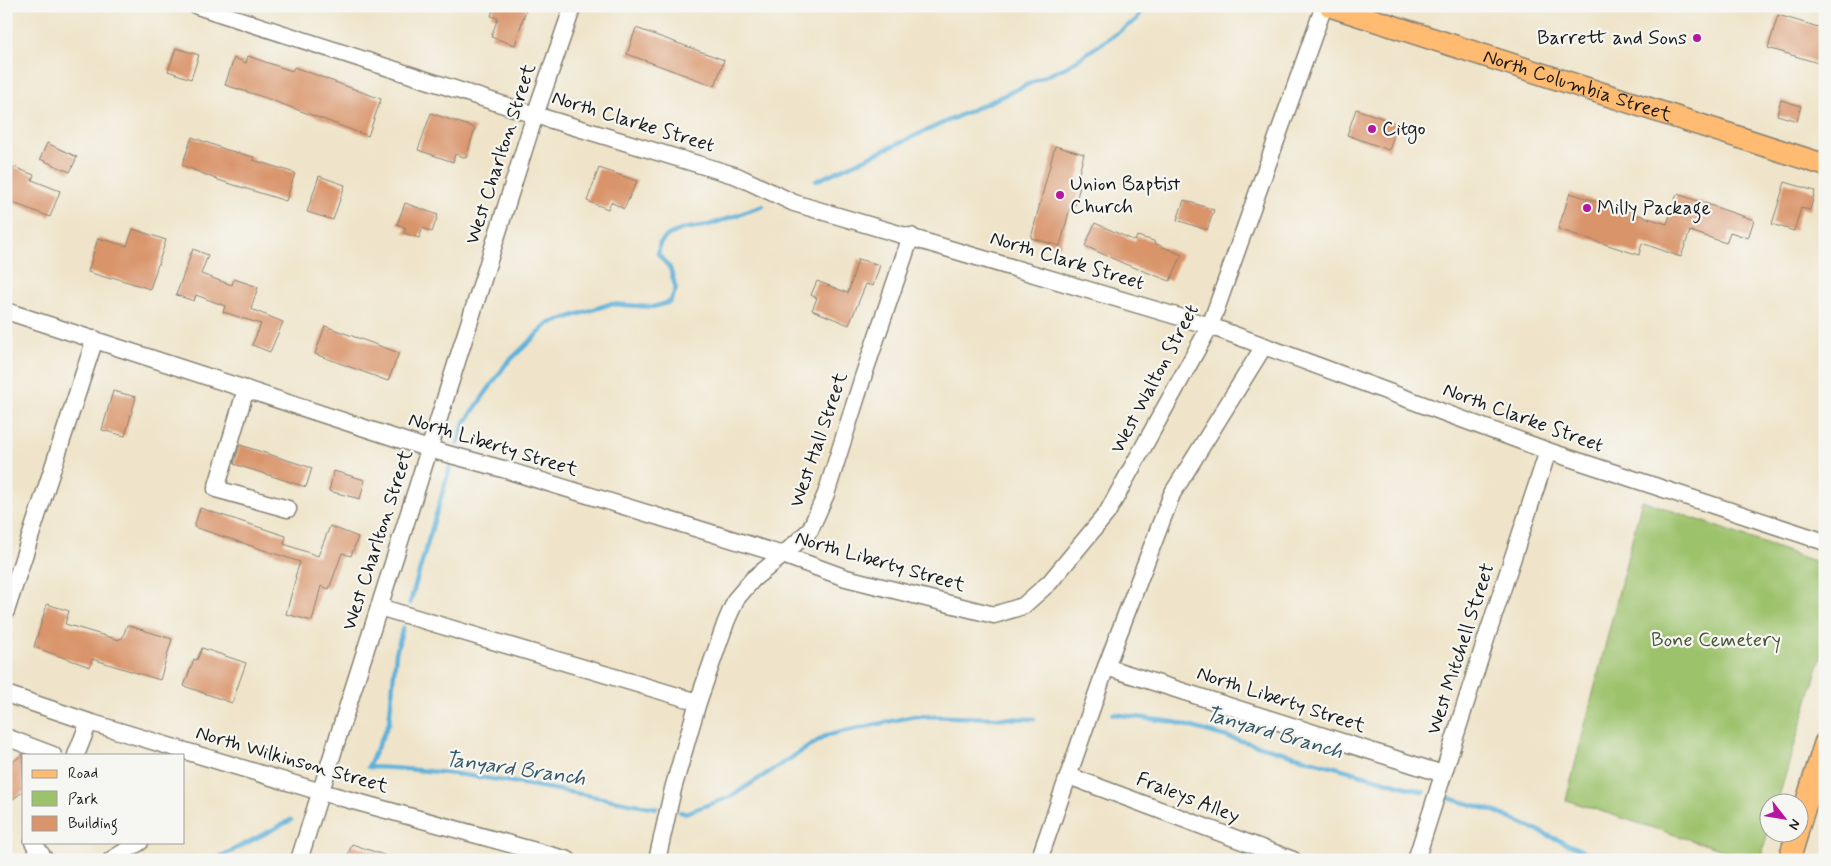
<svg xmlns="http://www.w3.org/2000/svg" width="1831" height="866" font-family="Mynerve,sans-serif">
  <style>
    .green { fill: #9dc26c; stroke: #5c6f44 }
    .lines { fill: none; stroke-linecap: round; stroke-linejoin: round }
    .stream { stroke: #5eb1d9; stroke-width: 4.5 }
    .building { fill: #d9946a }
    .minor-casing { stroke: #868072; stroke-width: 19 }
    .major-casing { stroke: #868072; stroke-width: 24 }
    .minor { stroke: #fff; stroke-width: 16 }
    .major { stroke: #ffbb71; stroke-width: 21 }
    .poi-dot { fill: #b5179e; stroke: #f6f6f2; stroke-width: 2 }
    .labels { text-anchor: middle; dominant-baseline: central; stroke-width: 4.5; stroke-linejoin: round; paint-order: stroke }
    .poi-label { font-size: 20px; fill: #1c1c1c; stroke: #f6f6f2; text-anchor: start }
    .street-label { font-size: 20px; fill: #1c1c1c; stroke: #f6f6f2 }
    .park-label { font-size: 20px; fill: #495638; stroke: #f6f6f2 }
    .water-label { font-size: 21px; font-style: italic; fill: #365868; stroke: #f6f6f2 }
  </style>
  <rect width="100%" height="100%" fill="#f6f6f2"/>
  <filter id="ink" filterUnits="userSpaceOnUse"><feTurbulence type="fractalNoise" baseFrequency=".02" numOctaves="2"/><feDisplacementMap in="SourceGraphic" scale="10" xChannelSelector="R" yChannelSelector="G"/><feConvolveMatrix kernelMatrix="1 2 1 2 8 2 1 2 1" color-interpolation-filters="sRGB"/></filter>
  <filter id="wash" filterUnits="userSpaceOnUse"><feTurbulence type="fractalNoise" baseFrequency=".0096" numOctaves="4" result="noise"/><feDisplacementMap in="SourceGraphic" scale="20" xChannelSelector="R" yChannelSelector="G"/><feGaussianBlur stdDeviation="1.12" result="paint"/><feColorMatrix in="noise" values="0 0 0 0 0 0 0 0 0 0 0 0 0 0 0 0 0 1.4 0 .05"/><feComposite in="paint" operator="in"/></filter>
  <g filter="url(#wash)">
    <rect width="100%" height="100%" fill="#efe4c9"/>
    <!-- green -->
    <path class="green" d="M1642,500L1825,565V644L1777,803L1768,804V832L1760,860H1753L1566,800Z"/>
    <g class="lines">
      <!-- stream -->
      <g class="stream">
        <path d="M816,181L1068,66L1136,20L1145,6"/>
        <path d="M458,444L464,424L506,364L548,324L610,304L653,307L670,302L676,289L670,268L658,254L660,243L668,235L683,229L709,225L763,206"/>
        <path d="M410,603L450,467"/>
        <path d="M403,627L396,653L389,723L368,767C465,770 561,791 656,808"/>
        <path d="M1113,714L1174,722L1424,792"/>
        <path d="M1448,798L1494,811L1603,860"/>
        <path d="M680,812L685,813L730,797L827,735L915,716L1034,719"/>
        <path d="M214,860L291,820"/>
      </g>
    </g>
    <g id="blocks">
      <!-- building -->
      <g class="building">
        <path d="M494,6H527L515,45L491,37L498,18L491,16Z"/>
        <path d="M1778,15L1825,29V65L1768,48Z"/>
        <path d="M636,28L724,60L715,86L627,54Z"/>
        <path d="M176,48L199,55L191,79L168,71Z"/>
        <path d="M248,56L292,71L294,67L381,99L368,136L263,97L225,85L234,58L246,63Z"/>
        <path d="M1781,100L1801,106L1797,121L1777,115Z"/>
        <path d="M1356,109L1398,124L1389,150L1347,135Z"/>
        <path d="M431,113L475,128L466,158L455,154L453,162L418,150Z"/>
        <path d="M192,137L227,150L254,157L253,160L295,173L286,201L218,180L182,165Z"/>
        <path d="M47,143L77,157L70,172L40,159Z"/>
        <path d="M1055,146L1084,154L1076,185L1080,186L1075,205L1071,204L1060,246L1031,238Z"/>
        <path d="M14,167L34,175L32,180L60,191L50,217L6,200V174L10,175Z"/>
        <path d="M599,168L637,181L624,209L611,202L608,209L587,201Z"/>
        <path d="M319,176L345,185L333,220L307,212Z"/>
        <path d="M1785,182L1815,191L1810,210L1801,208L1794,231L1772,224Z"/>
        <path d="M1570,193L1667,224L1677,194L1754,220L1748,238L1730,232L1726,243L1690,231L1681,257L1642,243L1639,255L1558,229Z"/>
        <path d="M1184,200L1214,210L1207,230L1177,220Z"/>
        <path d="M405,203L438,215L432,232L423,228L419,238L404,233L406,228L397,224Z"/>
        <path d="M1095,223L1135,241L1137,236L1154,241V243L1182,255L1170,281L1125,264L1085,246Z"/>
        <path d="M133,229L166,240L150,289L112,277L111,279L88,272L98,238L127,246Z"/>
        <path d="M193,249L208,255L201,274L232,285L234,279L258,287L251,309L283,322L270,352L252,345L261,324L223,312L225,306L196,295L194,301L176,295Z"/>
        <path d="M858,259L880,265L873,286L866,284L849,325L812,310L817,298L811,295L817,281L848,293Z"/>
        <path d="M325,326L399,353L388,381L315,354Z"/>
        <path d="M113,391L136,397L125,436L102,430Z"/>
        <path d="M240,445L312,468L306,487L234,464Z"/>
        <path d="M334,471L365,480L360,499L329,491Z"/>
        <path d="M200,508L286,536L284,544L318,556L330,526L358,537L351,556L342,553L329,589L321,586L312,621L286,614L296,577H295L300,562L194,527Z"/>
        <path d="M47,604L69,611L65,624L119,640L120,638L122,639L127,625L172,639L160,680L92,659L90,667L34,647Z"/>
        <path d="M202,648L246,663L232,703L184,686L194,659L197,660Z"/>
        <path d="M23,754L24,791L6,804V767Z"/>
        <path d="M352,844L392,858L391,860H346Z"/>
      </g>
    </g>
  </g>
  <g filter="url(#ink)">
    <use href="#blocks" fill-opacity="0" stroke="#868072" stroke-width="1"/>
    <g class="lines">
      <!-- minor casing -->
      <g class="minor-casing">
        <g id="minor">
          <path d="M197,6L535,115L737,176L794,203L1210,326L1548,451L1825,542"/>
          <path d="M6,311L429,449L503,469L783,555L846,578L994,615L1023,606L1050,582L1107,513L1210,326L1324,6"/>
          <path d="M246,389L216,489L288,509"/>
          <path d="M379,607L698,702"/>
          <path d="M6,611L95,339"/>
          <path d="M1106,667L1443,774"/>
          <path d="M6,694L89,722L321,792L568,860"/>
          <path d="M6,737L53,755"/>
          <path d="M76,755L89,722"/>
          <path d="M1069,776L1293,860"/>
          <path d="M33,842L45,860"/>
          <path d="M111,860L140,842"/>
          <path d="M299,860L535,115L573,6"/>
          <path d="M657,860L673,789L698,702L726,622L736,599L753,579L783,555L810,530L826,494L864,374L911,236"/>
          <path d="M1039,860L1106,667L1172,494L1264,346"/>
          <path d="M1416,860L1487,636L1548,451"/>
        </g>
      </g>
      <!-- major casing -->
      <g class="major-casing">
        <g id="major">
          <path id="s1" d="M1330,6L1825,165"/>
          <path d="M1798,829L1825,743"/>
          <path d="M1789,860L1797,834"/>
        </g>
      </g>
      <!-- minor -->
      <use href="#minor" class="minor"/>
      <!-- major -->
      <use href="#major" class="major"/>
    </g>
  </g>
  <!-- markers -->
  <g class="poi-dot">
    <circle cx="1697" cy="38" r="5"/>
    <circle cx="1372" cy="129" r="5"/>
    <circle cx="1060" cy="195" r="5"/>
    <circle cx="1587" cy="208" r="5"/>
  </g>
  <g class="labels">
    <!-- poi labels -->
    <g class="poi-label">
      <text x="1687" y="38" text-anchor="end">Barrett and Sons</text>
      <text x="1382" y="129">Citgo</text>
      <text x="1070" y="184">Union Baptist<tspan x="1070" dy="23">Church</tspan></text>
      <text x="1597" y="208">Milly Package</text>
    </g>
    <!-- street labels -->
    <g class="street-label">
      <text stroke="none"><textPath href="#s1" startOffset="260">North Columbia Street</textPath></text>
      <text transform="translate(633 122) rotate(17)">North Clarke Street</text>
      <text transform="translate(501 154) rotate(-72)">West Charlton Street</text>
      <text transform="translate(1067 261) rotate(17)">North Clark Street</text>
      <text transform="translate(1155 379) rotate(-62)">West Walton Street</text>
      <text transform="translate(1523 418) rotate(20)">North Clarke Street</text>
      <text transform="translate(819 440) rotate(-71)">West Hall Street</text>
      <text transform="translate(493 445) rotate(17)">North Liberty Street</text>
      <text transform="translate(378 540) rotate(-72)">West Charlton Street</text>
      <text transform="translate(880 562) rotate(16)">North Liberty Street</text>
      <text transform="translate(1461 649) rotate(-72)">West Mitchell Street</text>
      <text transform="translate(1281 700) rotate(18)">North Liberty Street</text>
      <text transform="translate(292 760) rotate(16)">North Wilkinson Street</text>
      <text transform="translate(1188 798) rotate(21)">Fraleys Alley</text>
    </g>
    <!-- park labels -->
    <g class="park-label">
      <text x="1716" y="640">Bone Cemetery</text>
    </g>
    <!-- water labels -->
    <g class="water-label">
      <text transform="translate(1274 733) rotate(16)">Tanyard Branch</text>
      <text transform="translate(515 769) rotate(8)">Tanyard Branch</text>
    </g>
  </g>
  <!-- margin -->
  <rect width="1831" height="866" fill="none" stroke="#f6f6f2" stroke-width="25"/>
  <!-- legend -->
  <rect x="22" y="754" width="162" height="90" fill="#f6f6f2" stroke="#9f9f9c"/>
  <rect x="32" y="770" width="25" height="8" fill="#ffbb71" stroke="#9f9f9c"/>
  <text x="68" y="778" font-size="15" fill="#1c1c1c">Road</text>
  <rect x="32" y="791" width="25" height="15" fill="#9dc26c" stroke="#9f9f9c"/>
  <text x="68" y="804" font-size="15" fill="#1c1c1c">Park</text>
  <rect x="32" y="816" width="25" height="15" fill="#d9946a" stroke="#9f9f9c"/>
  <text x="68" y="828" font-size="15" fill="#1c1c1c">Building</text>
  <!-- north arrow -->
  <g transform="translate(1784 818) rotate(121)"><circle r="24" fill="#f6f6f2" stroke="#9f9f9c"/>
  <path d="M0-4L9 19L0 12L-9 19Z" fill="#b5179e"/>
  <text y="-8" font-size="14" font-weight="bold" text-anchor="middle" fill="#1c1c1c">N</text>
  </g>
</svg>
